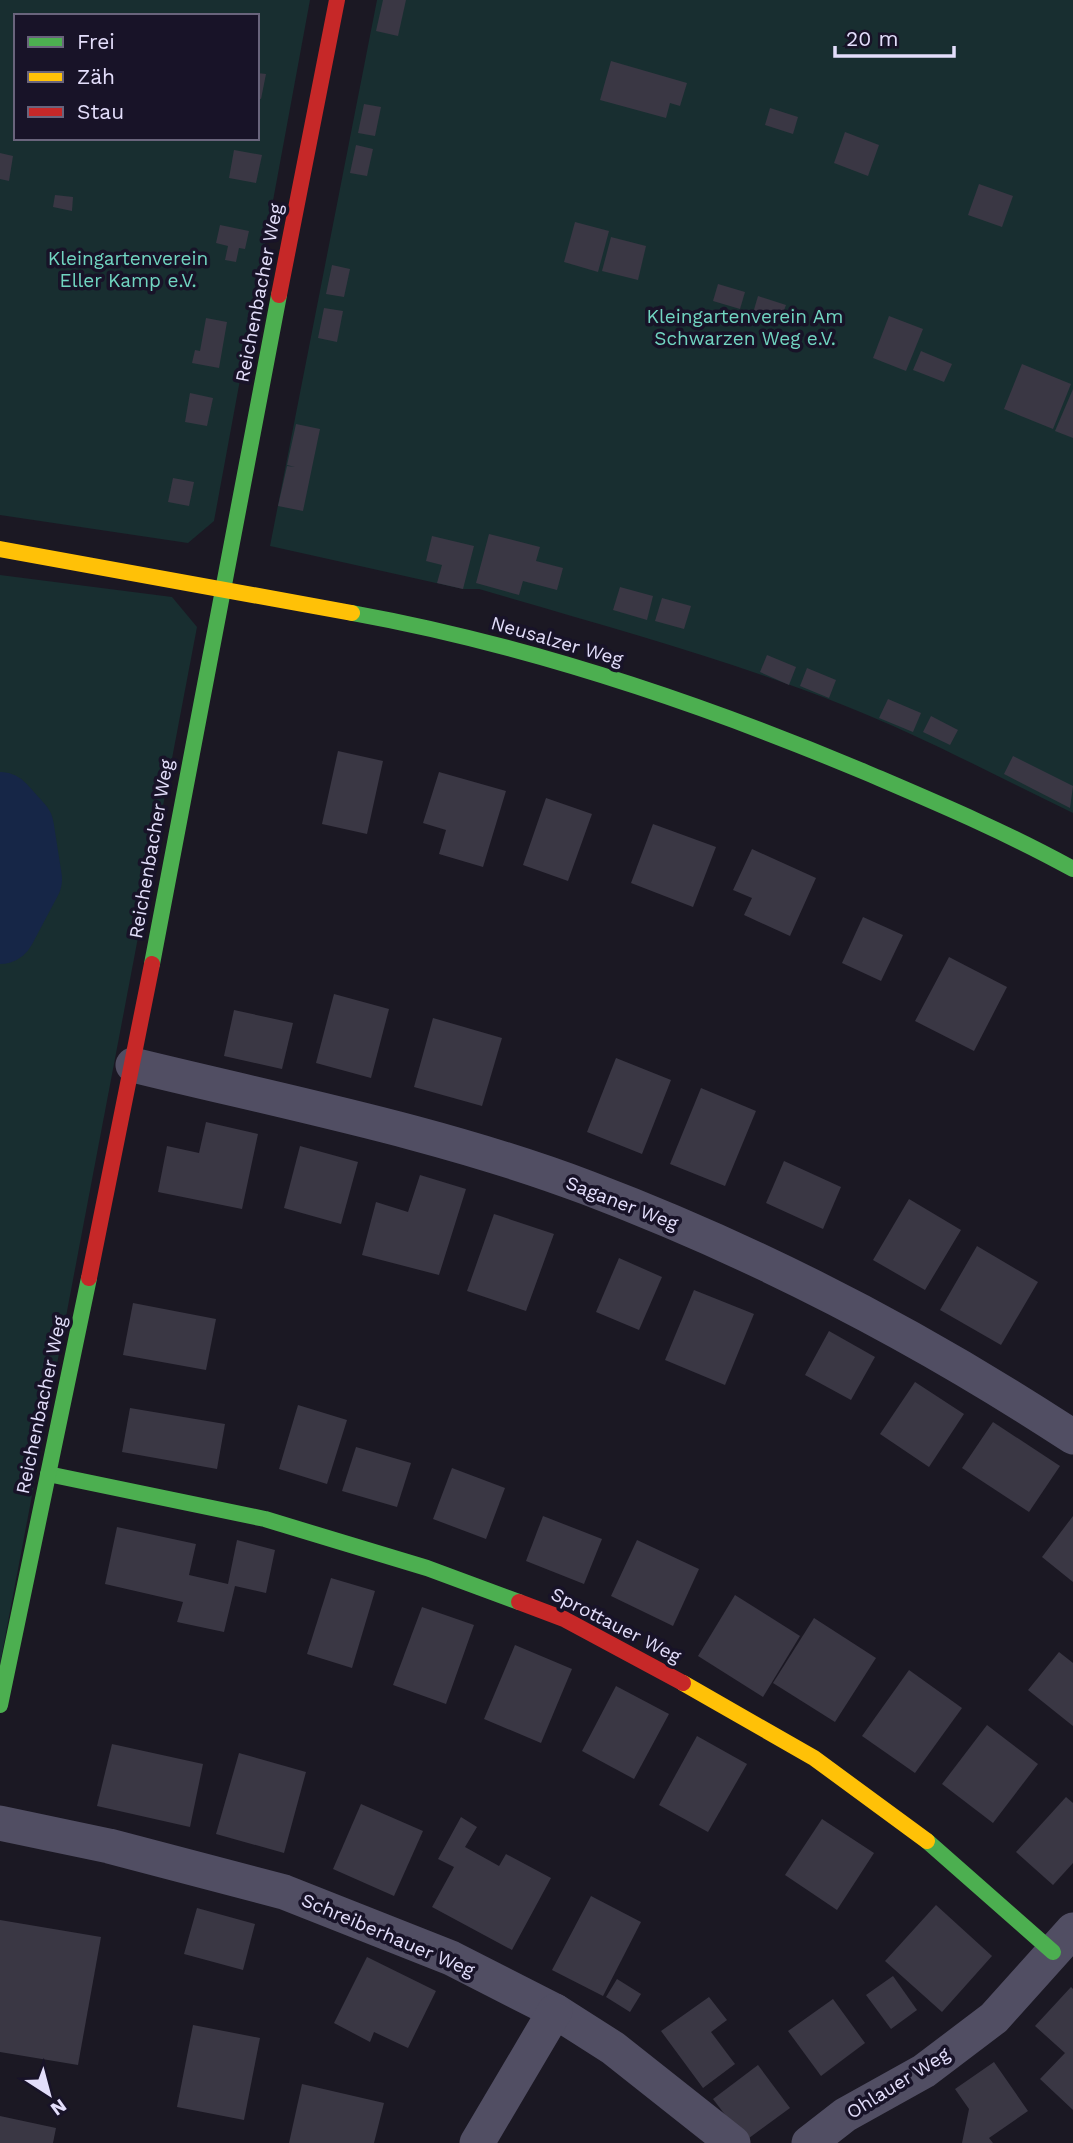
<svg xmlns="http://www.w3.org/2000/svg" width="1073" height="2143" font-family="'Work Sans',sans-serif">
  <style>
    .green { fill: #182e30; fill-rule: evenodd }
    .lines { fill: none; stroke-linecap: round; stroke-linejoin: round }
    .river { stroke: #162647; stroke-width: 72 }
    .building { fill: #3a3744 }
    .street { stroke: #514e63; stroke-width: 35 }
    .fast { stroke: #4caf50; stroke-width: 16 }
    .slow { stroke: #ffc107; stroke-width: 16 }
    .jam { stroke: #c62828; stroke-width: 16 }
    .labels { text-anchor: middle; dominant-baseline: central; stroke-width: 7; stroke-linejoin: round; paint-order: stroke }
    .park-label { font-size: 19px; fill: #71d5c1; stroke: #181328 }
    .street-label { font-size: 19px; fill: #e3defb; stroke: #181328 }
  </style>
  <rect width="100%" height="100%" fill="#1b1823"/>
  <!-- green -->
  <g class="green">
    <path d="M0,0H310L214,521L188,543L0,515ZM16,16H257V138H16Z"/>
    <path d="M377,0H1073V813C996,776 922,736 843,705C725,658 601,625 479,589H463L270,546Z"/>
    <path d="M0,575L172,597L197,627L0,1664Z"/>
  </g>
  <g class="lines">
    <!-- river -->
    <path class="river" d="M0,808L18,828L26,879L0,928"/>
  </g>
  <!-- building -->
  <g class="building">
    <path d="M383,0H406L398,36L376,31Z"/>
    <path d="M611,61L687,83L680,106L670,103L666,118L600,100Z"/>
    <path d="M257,73L266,74L261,99L257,98Z"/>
    <path d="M364,104L381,107L375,136L358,133Z"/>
    <path d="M770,108L798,117L793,134L765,125Z"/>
    <path d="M845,132L879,145L868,176L834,163Z"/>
    <path d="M356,145L373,149L367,176L350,173Z"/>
    <path d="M234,150L262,155L256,183L229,178Z"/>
    <path d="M0,153L13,156L9,181L0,179Z"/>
    <path d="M979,184L1013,196L1002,227L968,215Z"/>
    <path d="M55,195L73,197L72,211L53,207Z"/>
    <path d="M575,222L609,231L598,272L564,262Z"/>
    <path d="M220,225L249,231L245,249L239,248L236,262L225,260L228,246L216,243Z"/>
    <path d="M611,237L646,246L638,280L602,271Z"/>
    <path d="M332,265L350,269L344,297L326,294Z"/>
    <path d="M718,284L745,292L740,309L713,301Z"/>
    <path d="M758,296L786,305L780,321L753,313Z"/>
    <path d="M324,308L343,311L337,342L318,338Z"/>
    <path d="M889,316L923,329L906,371L873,358Z"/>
    <path d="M206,318L227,322L219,368L192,363L195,350L200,351Z"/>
    <path d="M921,351L952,364L944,382L913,370Z"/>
    <path d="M1022,364L1071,384L1053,429L1004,409Z"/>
    <path d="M1073,389V438L1055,431Z"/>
    <path d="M190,393L213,398L207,426L185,422Z"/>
    <path d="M296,424L320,429L303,511L278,506L287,466L295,467L287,465Z"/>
    <path d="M173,478L194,482L189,506L168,502Z"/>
    <path d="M489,534L540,547L536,561L563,568L557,590L523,581L519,595L476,583Z"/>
    <path d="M432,536L474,546L463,589L437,583L442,565L426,561Z"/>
    <path d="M620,587L653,596L647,620L613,610Z"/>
    <path d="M662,598L691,606L684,629L655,621Z"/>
    <path d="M767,655L796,667L789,685L760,672Z"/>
    <path d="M807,668L836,680L829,698L800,686Z"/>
    <path d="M888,699L921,713L913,732L879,718Z"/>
    <path d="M931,716L958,730L950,745L923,732Z"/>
    <path d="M338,751L383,761L367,834L322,824Z"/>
    <path d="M1013,756L1073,786L1070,808L1004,774Z"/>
    <path d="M439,772L506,791L483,867L439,854L446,830L423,823Z"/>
    <path d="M546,798L592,814L568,881L523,865Z"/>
    <path d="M653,824L716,847L693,907L631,883Z"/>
    <path d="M752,849L816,878L790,936L744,915L752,898L733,890Z"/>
    <path d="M863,917L903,935L881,981L842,963Z"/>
    <path d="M949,957L1007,987L974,1051L915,1021Z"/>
    <path d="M334,994L389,1009L371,1078L316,1063Z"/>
    <path d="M234,1010L293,1023L282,1069L224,1056Z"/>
    <path d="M433,1018L502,1038L482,1106L414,1087Z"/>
    <path d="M616,1058L671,1080L642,1154L587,1132Z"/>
    <path d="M701,1088L756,1111L725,1186L670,1164Z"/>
    <path d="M206,1122L258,1134L242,1209L158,1192L167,1146L199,1153Z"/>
    <path d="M300,1146L358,1162L341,1224L284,1208Z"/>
    <path d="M784,1161L841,1187L823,1229L766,1203Z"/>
    <path d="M420,1175L466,1189L439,1275L362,1255L376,1202L408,1212Z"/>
    <path d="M909,1199L961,1230L925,1290L873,1260Z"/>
    <path d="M494,1214L554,1234L526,1311L467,1291Z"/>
    <path d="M977,1246L1038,1282L1001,1345L940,1310Z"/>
    <path d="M619,1258L662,1277L639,1330L596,1312Z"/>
    <path d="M694,1290L754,1314L725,1385L665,1360Z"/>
    <path d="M133,1303L216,1319L206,1370L123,1355Z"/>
    <path d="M829,1331L875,1357L851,1400L805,1375Z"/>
    <path d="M915,1382L964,1414L929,1467L880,1434Z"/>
    <path d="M298,1405L347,1420L327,1484L279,1469Z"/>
    <path d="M130,1408L225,1424L217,1469L122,1452Z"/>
    <path d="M993,1422L1060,1466L1029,1512L962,1468Z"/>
    <path d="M356,1447L411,1463L397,1507L342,1491Z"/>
    <path d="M452,1468L505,1488L486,1539L433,1519Z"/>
    <path d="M543,1516L602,1539L584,1584L526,1561Z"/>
    <path d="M1073,1516V1582L1042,1557Z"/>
    <path d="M117,1527L196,1544L189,1575L228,1584L237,1540L275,1550L266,1593L235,1586L224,1632L177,1622L183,1602L105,1584Z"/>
    <path d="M637,1540L699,1569L673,1626L611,1596Z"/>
    <path d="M331,1578L375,1591L352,1668L307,1654Z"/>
    <path d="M735,1595L800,1636L763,1697L698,1656Z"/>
    <path d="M422,1607L474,1625L446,1704L393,1685Z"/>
    <path d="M814,1618L876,1658L835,1722L773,1683Z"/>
    <path d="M515,1645L572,1669L541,1743L484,1719Z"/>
    <path d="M1059,1652L1073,1663V1726L1028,1690Z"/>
    <path d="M909,1670L962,1708L915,1773L862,1736Z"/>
    <path d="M616,1686L669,1714L634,1779L582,1751Z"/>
    <path d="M987,1725L1038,1764L993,1823L942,1784Z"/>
    <path d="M697,1736L747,1764L708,1832L659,1805Z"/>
    <path d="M112,1744L203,1764L190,1827L97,1806Z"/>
    <path d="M239,1753L306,1772L284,1853L216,1834Z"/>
    <path d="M1066,1797L1073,1803V1863L1053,1885L1016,1852Z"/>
    <path d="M361,1804L423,1831L394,1896L333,1869Z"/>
    <path d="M461,1817L477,1827L465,1847L499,1866L506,1854L551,1878L512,1950L432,1907L454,1867L438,1859Z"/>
    <path d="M822,1819L874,1853L837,1910L785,1875Z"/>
    <path d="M591,1896L641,1922L603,1996L552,1970Z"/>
    <path d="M936,1905L992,1956L942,2012L885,1961Z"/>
    <path d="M197,1908L255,1924L243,1970L184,1954Z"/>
    <path d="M0,1920L101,1937L78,2065L0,2052Z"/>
    <path d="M367,1957L436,1991L408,2048L374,2032L370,2042L334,2023Z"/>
    <path d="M893,1976L917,2010L891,2029L866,1995Z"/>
    <path d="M617,1979L641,1994L630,2012L606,1997Z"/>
    <path d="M1071,1987L1073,1989V2110L1040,2079L1065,2053L1035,2026Z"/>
    <path d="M709,1997L727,2020L711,2032L735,2064L703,2088L661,2031Z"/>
    <path d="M833,1999L865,2043L821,2076L788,2031Z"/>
    <path d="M193,2025L260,2038L244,2120L177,2107Z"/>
    <path d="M994,2062L1028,2111L989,2138L993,2143H962L969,2109L955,2089Z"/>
    <path d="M758,2065L790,2108L745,2141L713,2099Z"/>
    <path d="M302,2084L384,2103L374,2143H289Z"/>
    <path d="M0,2116L56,2128L53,2143H0Z"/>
  </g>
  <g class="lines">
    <!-- street -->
    <g class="street">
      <path d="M133,1065C284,1102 443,1133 588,1188C759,1253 921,1337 1073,1437"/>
      <path d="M0,1823L109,1846L284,1892L451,1958L555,2011L613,2048L733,2143"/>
      <path d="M477,2143L555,2011"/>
      <path d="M809,2143L845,2115L924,2071L994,2018L1073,1930"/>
    </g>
    <!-- fast -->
    <g class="fast">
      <path d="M352,613C529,645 701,703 867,773C937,803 1006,832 1073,869"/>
      <path d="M152,964L279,295"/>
      <path d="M48,1474L265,1519L427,1568L519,1602"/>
      <path d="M0,1705L89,1278"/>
      <path d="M927,1841L1053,1952"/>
    </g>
    <!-- slow -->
    <g class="slow">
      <path d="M0,549L352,613"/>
      <path d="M683,1683L814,1758L927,1841"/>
    </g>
    <!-- jam -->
    <g class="jam">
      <path d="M279,295L337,0"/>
      <path d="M89,1278L152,964"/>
      <path d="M519,1602L564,1619L683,1683"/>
    </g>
  </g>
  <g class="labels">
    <!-- park labels -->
    <g class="park-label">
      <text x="128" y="258">Kleingartenverein<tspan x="128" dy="22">Eller Kamp e.V.</tspan></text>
      <text x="745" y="316">Kleingartenverein Am<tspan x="745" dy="22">Schwarzen Weg e.V.</tspan></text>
    </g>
    <!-- street labels -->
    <g class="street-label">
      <text transform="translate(259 293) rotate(-79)">Reichenbacher Weg</text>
      <text transform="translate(557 641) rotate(16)">Neusalzer Weg</text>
      <text transform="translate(151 849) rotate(-80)">Reichenbacher Weg</text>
      <text transform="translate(622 1203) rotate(21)">Saganer Weg</text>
      <text transform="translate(41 1405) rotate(-78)">Reichenbacher Weg</text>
      <text transform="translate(616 1625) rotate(27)">Sprottauer Weg</text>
      <text transform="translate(388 1935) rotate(23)">Schreiberhauer Weg</text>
      <text transform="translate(898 2083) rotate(-32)">Ohlauer Weg</text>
    </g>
  </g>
  <!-- legend -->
  <rect x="14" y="14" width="245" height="126" fill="#181328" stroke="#69647c" stroke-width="2"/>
  <rect x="28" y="37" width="35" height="10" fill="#4caf50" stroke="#69647c" stroke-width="2"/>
  <text x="77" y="49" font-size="21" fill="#e3defb">Frei</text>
  <rect x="28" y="72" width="35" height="10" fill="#ffc107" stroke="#69647c" stroke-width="2"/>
  <text x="77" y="84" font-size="21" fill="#e3defb">Zäh</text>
  <rect x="28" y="107" width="35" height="10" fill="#c62828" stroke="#69647c" stroke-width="2"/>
  <text x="77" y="119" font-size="21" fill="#e3defb">Stau</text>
  <!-- north arrow -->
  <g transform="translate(49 2094) rotate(144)" stroke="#181328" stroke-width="5" paint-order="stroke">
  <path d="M0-5L12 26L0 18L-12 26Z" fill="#e3defb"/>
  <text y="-10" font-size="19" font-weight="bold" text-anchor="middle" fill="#e3defb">N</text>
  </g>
  <!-- scale -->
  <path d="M835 46v10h119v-10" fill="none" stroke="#e3defb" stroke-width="3.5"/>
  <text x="846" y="46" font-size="21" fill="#e3defb" stroke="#181328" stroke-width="5" paint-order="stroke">20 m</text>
</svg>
